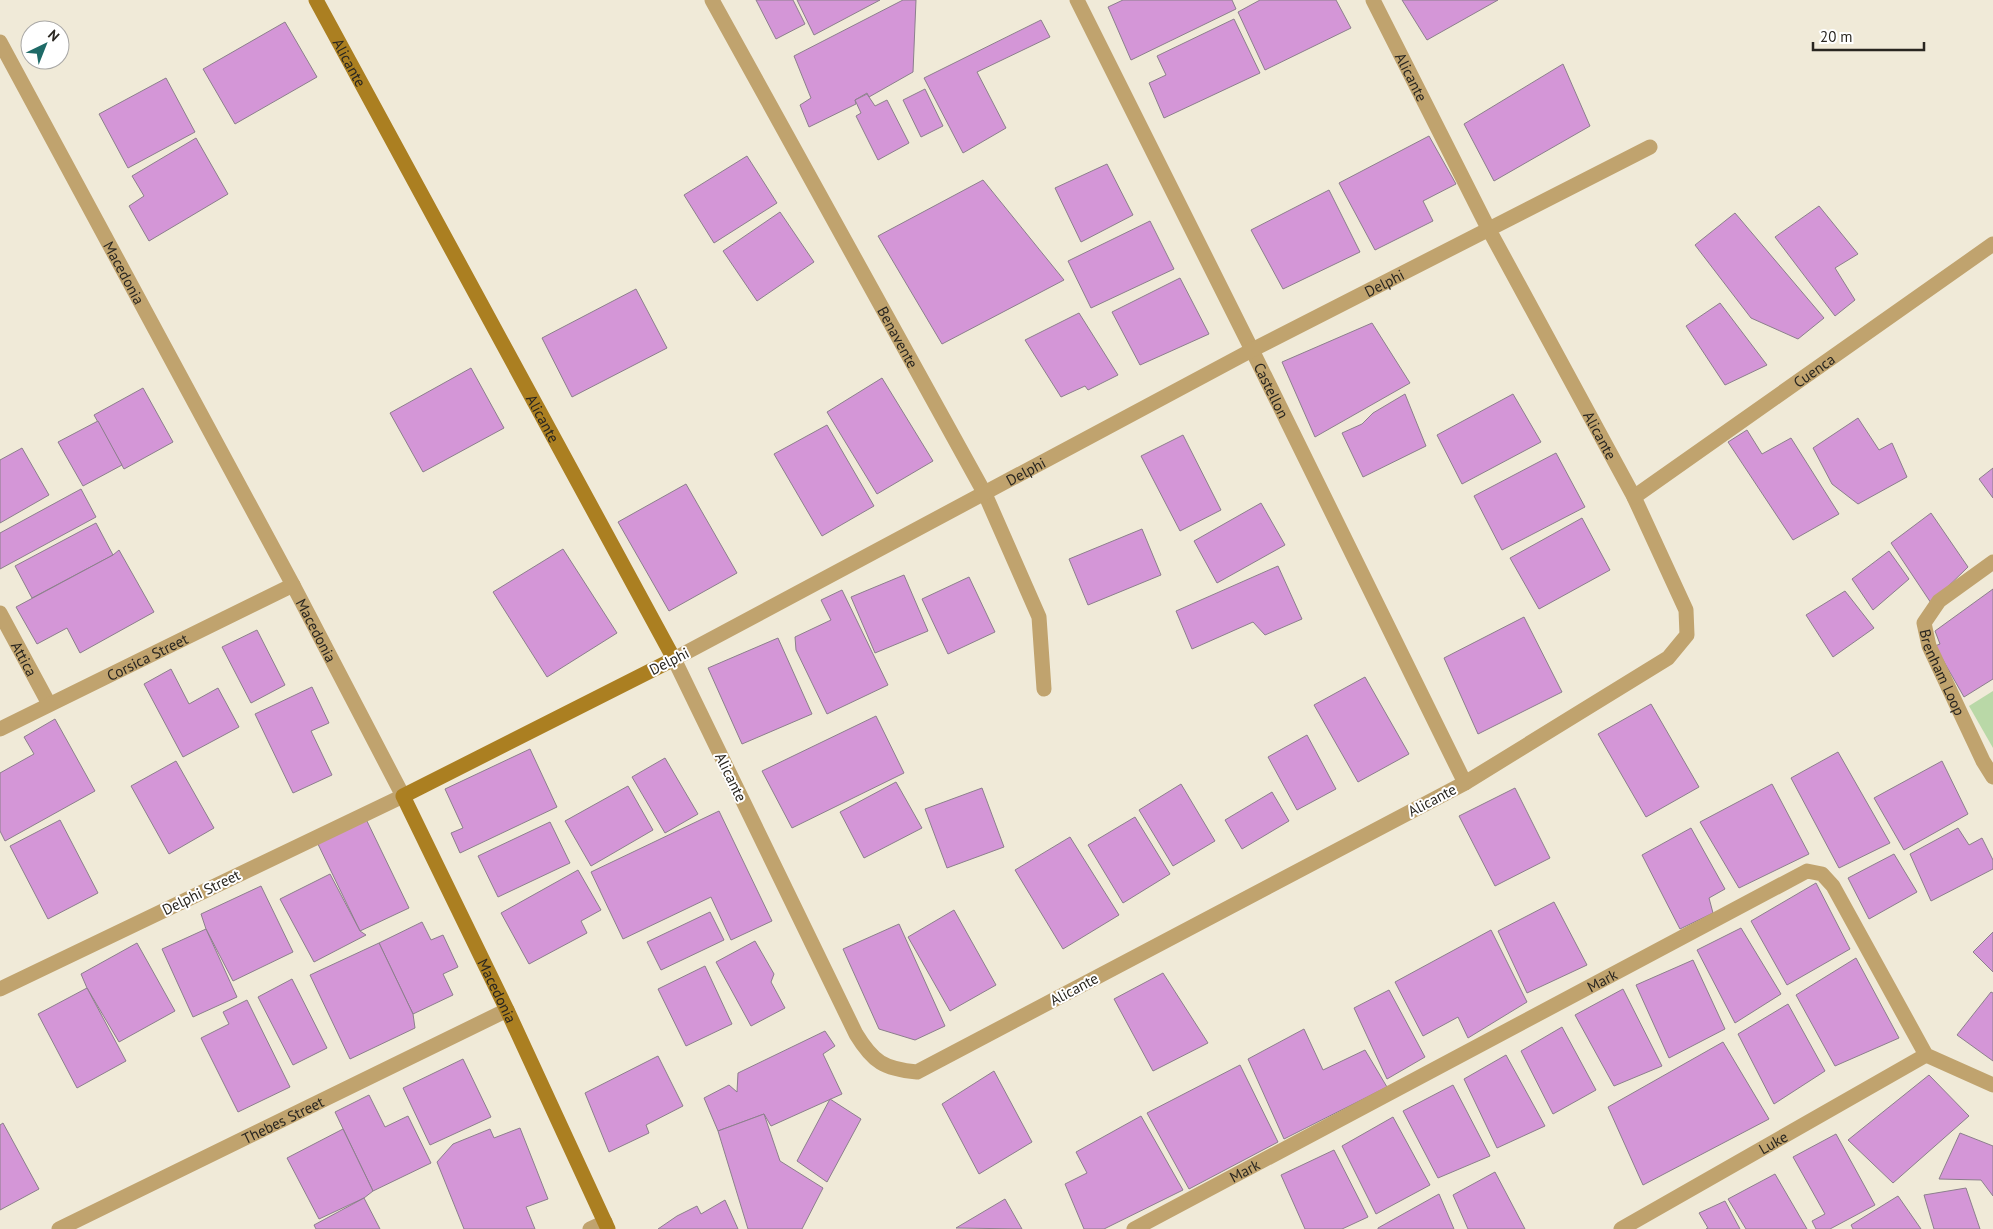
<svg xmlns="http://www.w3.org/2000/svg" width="1993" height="1229" font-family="'PT Sans',sans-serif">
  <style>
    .green { fill: #b9d8a7 }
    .building { fill: #d496d7; stroke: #8c7f8c }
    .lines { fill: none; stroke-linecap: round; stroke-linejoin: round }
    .street { stroke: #c0a36e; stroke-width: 15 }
    .secondary { stroke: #ab7f21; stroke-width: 15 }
    .labels { text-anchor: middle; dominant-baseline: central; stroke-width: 4; stroke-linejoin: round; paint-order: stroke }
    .street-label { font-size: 15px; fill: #292620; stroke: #fff }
  </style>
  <rect width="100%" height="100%" fill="#f0ead8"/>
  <!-- green -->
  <path class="green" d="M1993,691V748L1969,706Z"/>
  <!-- building -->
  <g class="building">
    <path d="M756,0H793L805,24L776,39Z"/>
    <path d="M797,0H880L814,35Z"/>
    <path d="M903,0H916L913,72L869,97L867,93L855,100L856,104L809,127L800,105L811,98L794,56Z"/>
    <path d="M1123,0H1232L1236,9L1131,60L1108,7Z"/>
    <path d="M1260,0H1336L1351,28L1265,70L1238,12Z"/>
    <path d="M1402,0H1498L1427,40Z"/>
    <path d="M1234,19L1260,73L1164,118L1149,83L1166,75L1157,56Z"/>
    <path d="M1041,20L1050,37L977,72L1006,128L963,153L924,78Z"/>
    <path d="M285,22L317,77L235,124L203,69Z"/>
    <path d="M1563,64L1590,126L1494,181L1464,124Z"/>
    <path d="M166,78L195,132L128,168L99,114Z"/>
    <path d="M925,89L943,126L921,137L903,100Z"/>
    <path d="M867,94L875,106L887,100L909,143L878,160L856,116L861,113L855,100Z"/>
    <path d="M1429,136L1456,184L1423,201L1433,221L1375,250L1339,183Z"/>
    <path d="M196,138L228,194L149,241L129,206L144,196L132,176Z"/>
    <path d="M747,156L777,203L714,243L684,195Z"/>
    <path d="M1107,164L1133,215L1081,242L1055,188Z"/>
    <path d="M983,180L1064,280L942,344L878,236Z"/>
    <path d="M1329,190L1360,252L1283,289L1251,230Z"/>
    <path d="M1819,206L1858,254L1835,268L1855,300L1835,316L1775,237Z"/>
    <path d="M780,212L814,262L757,301L723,251Z"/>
    <path d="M1735,213L1824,318L1798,339L1751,318L1695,245Z"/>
    <path d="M1150,221L1174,269L1091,308L1068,261Z"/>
    <path d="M1180,278L1209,334L1140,365L1112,312Z"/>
    <path d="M636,289L667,348L572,397L542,338Z"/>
    <path d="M1720,303L1767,365L1725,385L1686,326Z"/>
    <path d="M1079,313L1118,375L1088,390L1085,386L1061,397L1025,340Z"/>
    <path d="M1372,323L1410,383L1315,437L1282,362Z"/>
    <path d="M471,368L504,428L423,472L390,413Z"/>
    <path d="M882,378L933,461L877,494L827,412Z"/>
    <path d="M143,388L173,442L124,469L94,415Z"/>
    <path d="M1405,394L1426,446L1363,477L1342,433L1362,424L1373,413Z"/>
    <path d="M1513,394L1541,442L1462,484L1437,435Z"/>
    <path d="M1858,418L1879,450L1892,443L1907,477L1858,504L1832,484L1813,448Z"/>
    <path d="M98,421L122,465L83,486L58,442Z"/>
    <path d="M827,425L874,506L822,536L774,454Z"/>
    <path d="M1747,430L1762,454L1791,438L1839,514L1793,540L1728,442Z"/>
    <path d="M1183,435L1221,510L1180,531L1141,456Z"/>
    <path d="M22,448L49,495L0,523V460Z"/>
    <path d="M1556,453L1585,507L1502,550L1474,496Z"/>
    <path d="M1993,468V498L1979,479Z"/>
    <path d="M686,484L737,573L669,611L618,522Z"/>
    <path d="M81,489L96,517L0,569V533Z"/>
    <path d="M1261,503L1285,545L1217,583L1194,541Z"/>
    <path d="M1931,513L1968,567L1931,603L1891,543Z"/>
    <path d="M1582,518L1610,570L1539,609L1510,558Z"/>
    <path d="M96,523L113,555L32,598L15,566Z"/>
    <path d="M1142,529L1161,575L1088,605L1069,559Z"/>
    <path d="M563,549L617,633L547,677L493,592Z"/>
    <path d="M119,550L154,612L80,653L67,628L37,644L16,607L113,555Z"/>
    <path d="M1889,551L1909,579L1873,610L1852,579Z"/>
    <path d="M1278,566L1302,619L1265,635L1253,622L1192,649L1176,611Z"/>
    <path d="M904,575L928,631L875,653L851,597Z"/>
    <path d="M969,577L995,632L948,654L922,599Z"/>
    <path d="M1993,589V679L1964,697L1935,646L1940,644L1935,631Z"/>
    <path d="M842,590L888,685L827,714L796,650L795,637L831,620L821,600Z"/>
    <path d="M1845,591L1874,628L1833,657L1806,615Z"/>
    <path d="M1524,617L1562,692L1478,734L1444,658Z"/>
    <path d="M257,630L285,685L251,703L222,647Z"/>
    <path d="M778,638L812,714L742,744L708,668Z"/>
    <path d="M171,669L189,704L218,688L239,727L183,757L144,684Z"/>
    <path d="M1365,677L1409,754L1358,782L1314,705Z"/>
    <path d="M312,687L329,723L311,731L332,775L293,793L255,714Z"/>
    <path d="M1651,704L1699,787L1646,817L1598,734Z"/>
    <path d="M876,716L904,773L792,828L762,771Z"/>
    <path d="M55,719L95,791L5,841L0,831V773L34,754L24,737Z"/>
    <path d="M1307,735L1336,789L1297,810L1268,757Z"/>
    <path d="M530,749L557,807L460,853L451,833L463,828L445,789Z"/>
    <path d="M1838,752L1890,843L1839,868L1791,778Z"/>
    <path d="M665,758L698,814L665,833L632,777Z"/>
    <path d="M176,761L214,828L169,854L131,786Z"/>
    <path d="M1942,761L1968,814L1904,850L1874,798Z"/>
    <path d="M896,782L922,828L864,858L840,812Z"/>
    <path d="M1181,784L1215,841L1173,866L1139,810Z"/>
    <path d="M1772,784L1809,854L1739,888L1700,822Z"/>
    <path d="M628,786L653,830L591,866L565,821Z"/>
    <path d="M982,788L1004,847L947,868L925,809Z"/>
    <path d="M1515,788L1550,858L1495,886L1459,816Z"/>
    <path d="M1272,792L1289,821L1242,849L1225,820Z"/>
    <path d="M719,811L772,921L731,940L711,897L623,939L591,872Z"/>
    <path d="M365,817L409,908L360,931L316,840Z"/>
    <path d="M1135,817L1170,874L1123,903L1088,845Z"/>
    <path d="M60,820L98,893L48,919L10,846Z"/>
    <path d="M550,822L570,863L498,897L478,856Z"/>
    <path d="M1691,828L1725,889L1709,898L1713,913L1680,929L1642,855Z"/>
    <path d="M1958,828L1969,845L1982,838L1993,860V869L1931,901L1910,854Z"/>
    <path d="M1070,837L1119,915L1063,949L1015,870Z"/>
    <path d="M1894,854L1917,892L1869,919L1848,878Z"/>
    <path d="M578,870L601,910L581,921L587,933L529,964L501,913Z"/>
    <path d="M330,874L360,931L366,935L314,962L280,899Z"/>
    <path d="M1816,883L1850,949L1787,985L1751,921Z"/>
    <path d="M261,886L293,952L233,981L206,929L201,914Z"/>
    <path d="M1554,902L1587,965L1527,993L1498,931Z"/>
    <path d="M954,910L996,985L950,1011L908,937Z"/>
    <path d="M710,912L724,940L661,970L647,942Z"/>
    <path d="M422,922L431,940L443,935L458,967L443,974L453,995L413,1014L379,943Z"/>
    <path d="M899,924L945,1026L915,1040L879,1029L843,949Z"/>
    <path d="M1741,928L1781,994L1735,1023L1697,950Z"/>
    <path d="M206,929L237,997L193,1017L162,949Z"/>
    <path d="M1491,930L1527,1002L1468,1038L1458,1017L1423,1036L1395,982Z"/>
    <path d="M1993,932V972L1973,952Z"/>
    <path d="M755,941L774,974L771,982L785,1008L751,1026L716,962Z"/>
    <path d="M137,943L175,1011L119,1042L87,988L81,974Z"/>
    <path d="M379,943L413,1014L415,1028L350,1059L310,975Z"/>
    <path d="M1856,958L1899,1038L1835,1066L1796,995Z"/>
    <path d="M1693,960L1725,1029L1669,1058L1636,985Z"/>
    <path d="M705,966L732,1024L686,1046L658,989Z"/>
    <path d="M1163,973L1208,1043L1153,1071L1114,999Z"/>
    <path d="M292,979L327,1048L293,1065L258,997Z"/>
    <path d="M87,988L126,1061L77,1088L38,1014Z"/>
    <path d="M1623,989L1662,1066L1614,1086L1575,1015Z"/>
    <path d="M1389,990L1425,1057L1387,1079L1354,1008Z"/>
    <path d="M1991,992L1993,993V1061L1957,1035Z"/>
    <path d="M247,1000L290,1087L238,1112L201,1038L229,1024L223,1012Z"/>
    <path d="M1788,1004L1825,1071L1774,1104L1738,1034Z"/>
    <path d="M1562,1027L1596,1090L1553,1114L1521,1051Z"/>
    <path d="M1304,1029L1323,1070L1365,1050L1387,1087L1284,1139L1248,1059Z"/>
    <path d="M825,1031L835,1046L823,1054L842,1094L771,1126L764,1114L718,1131L704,1098L729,1085L737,1092L738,1073Z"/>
    <path d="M1723,1042L1769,1119L1643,1185L1608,1107Z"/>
    <path d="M1506,1055L1545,1126L1497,1148L1464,1079Z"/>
    <path d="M658,1056L683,1106L646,1125L649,1133L609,1152L585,1093Z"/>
    <path d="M463,1059L491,1117L430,1145L403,1088Z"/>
    <path d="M1240,1065L1278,1142L1189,1189L1147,1113Z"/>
    <path d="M994,1071L1032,1142L979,1174L942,1104Z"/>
    <path d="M1929,1075L1969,1116L1893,1183L1848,1140Z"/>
    <path d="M1453,1085L1490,1156L1438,1178L1403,1111Z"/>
    <path d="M369,1095L385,1127L408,1116L431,1163L373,1191L335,1112Z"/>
    <path d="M830,1099L861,1119L827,1182L797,1161Z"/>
    <path d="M764,1114L780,1161L823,1188L802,1229H748L718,1131Z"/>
    <path d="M1141,1116L1183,1190L1104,1229H1084L1065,1184L1087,1173L1076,1152Z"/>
    <path d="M1393,1117L1430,1185L1376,1214L1342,1146Z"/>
    <path d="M3,1123L39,1189L0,1210V1125Z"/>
    <path d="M520,1128L548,1199L526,1207L535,1229H464L437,1162L453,1144L490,1129L494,1138Z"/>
    <path d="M343,1129L373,1191L364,1198L319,1219L287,1158Z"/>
    <path d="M1960,1133L1993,1146V1196L1981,1180L1939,1179Z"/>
    <path d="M1836,1134L1875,1205L1830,1229H1816L1812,1221L1825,1214L1793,1157Z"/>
    <path d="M1334,1150L1368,1217L1342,1229H1305L1281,1175Z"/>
    <path d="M1495,1172L1525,1229H1468L1453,1195Z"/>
    <path d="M1775,1174L1807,1229H1746L1728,1199Z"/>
    <path d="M1966,1188L1980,1229H1934L1924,1195Z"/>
    <path d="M1439,1194L1454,1229H1378V1228Z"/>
    <path d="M1898,1196L1921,1229H1853L1851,1225Z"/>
    <path d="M364,1198L380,1229H316L314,1225Z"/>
    <path d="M1005,1199L1022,1229L956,1228Z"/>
    <path d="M725,1200L738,1229H658L677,1216L697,1206L701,1214Z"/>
    <path d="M1725,1201L1740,1229H1706L1708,1228L1699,1213Z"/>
  </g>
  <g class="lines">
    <!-- street -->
    <g class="street">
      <path id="s1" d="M712,0L985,494L1039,617L1044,689"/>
      <path id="s2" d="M1077,0L1252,350L1465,783"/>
      <path id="s3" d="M1373,0L1488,228L1634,497L1686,610L1687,635L1668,658L1465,783L917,1072C884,1069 873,1062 856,1034L674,659L1252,350L1650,147"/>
      <path id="s4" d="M0,42L293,585L403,796L0,989"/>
      <path id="s5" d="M1634,497L1993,244"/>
      <path id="s6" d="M1993,562L1939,601L1924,623L1929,646L1983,761L1993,777"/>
      <path id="s7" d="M0,613L49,704"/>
      <path id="s8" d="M0,729L293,585"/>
      <path id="s9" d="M59,1229L507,1010"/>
      <path d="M590,1229L605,1222"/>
      <path id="s10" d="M1134,1229L1807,871L1822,874L1833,886L1926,1055L1993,1085"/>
      <path id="s11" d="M1621,1229L1926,1055"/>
    </g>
    <!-- secondary -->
    <path class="secondary" id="s12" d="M316,0L674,659L403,796L507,1010L608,1229"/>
  </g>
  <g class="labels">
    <!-- street labels -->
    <g class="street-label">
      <text stroke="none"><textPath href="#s12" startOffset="71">Alicante</textPath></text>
      <text stroke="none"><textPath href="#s3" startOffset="86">Alicante</textPath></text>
      <text stroke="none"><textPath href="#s4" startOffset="262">Macedonia</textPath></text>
      <text stroke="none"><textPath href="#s3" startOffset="2895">Delphi</textPath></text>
      <text stroke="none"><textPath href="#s1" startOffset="385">Benavente</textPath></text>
      <text stroke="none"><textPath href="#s5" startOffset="220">Cuenca</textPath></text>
      <text stroke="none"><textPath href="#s2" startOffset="436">Castellon</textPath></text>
      <text stroke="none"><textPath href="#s12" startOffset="476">Alicante</textPath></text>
      <text stroke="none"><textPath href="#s3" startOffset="491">Alicante</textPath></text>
      <text stroke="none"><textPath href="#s3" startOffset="2490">Delphi</textPath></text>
      <text stroke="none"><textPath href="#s4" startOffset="668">Macedonia</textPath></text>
      <text stroke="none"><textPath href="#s8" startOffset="164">Corsica Street</textPath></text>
      <text stroke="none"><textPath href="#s7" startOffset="52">Attica</textPath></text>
      <text transform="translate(669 661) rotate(-27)">Delphi</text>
      <text stroke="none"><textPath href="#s6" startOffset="146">Brenham Loop</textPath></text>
      <text transform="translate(731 777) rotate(64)">Alicante</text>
      <text transform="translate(1432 800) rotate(-28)">Alicante</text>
      <text transform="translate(201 892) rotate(-26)">Delphi Street</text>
      <text stroke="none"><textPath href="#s10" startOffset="530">Mark</textPath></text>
      <text transform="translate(1074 989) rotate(-28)">Alicante</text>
      <text stroke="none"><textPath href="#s12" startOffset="1270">Macedonia</textPath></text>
      <text stroke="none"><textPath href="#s9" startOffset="249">Thebes Street</textPath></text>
      <text stroke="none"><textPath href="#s11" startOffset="175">Luke</textPath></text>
      <text stroke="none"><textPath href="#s10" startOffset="125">Mark</textPath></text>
    </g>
  </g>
  <!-- north arrow -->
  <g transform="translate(45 45) rotate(43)"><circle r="24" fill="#ffffff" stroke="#a9a8a6"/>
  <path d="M0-4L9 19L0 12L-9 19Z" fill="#1e6a67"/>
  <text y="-8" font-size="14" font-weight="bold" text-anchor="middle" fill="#292620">N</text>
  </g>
  <!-- scale -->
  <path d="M1813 42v8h111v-8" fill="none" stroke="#292620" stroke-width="2.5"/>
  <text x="1820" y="42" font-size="15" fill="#292620" stroke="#ffffff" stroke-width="4" paint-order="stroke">20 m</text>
</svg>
